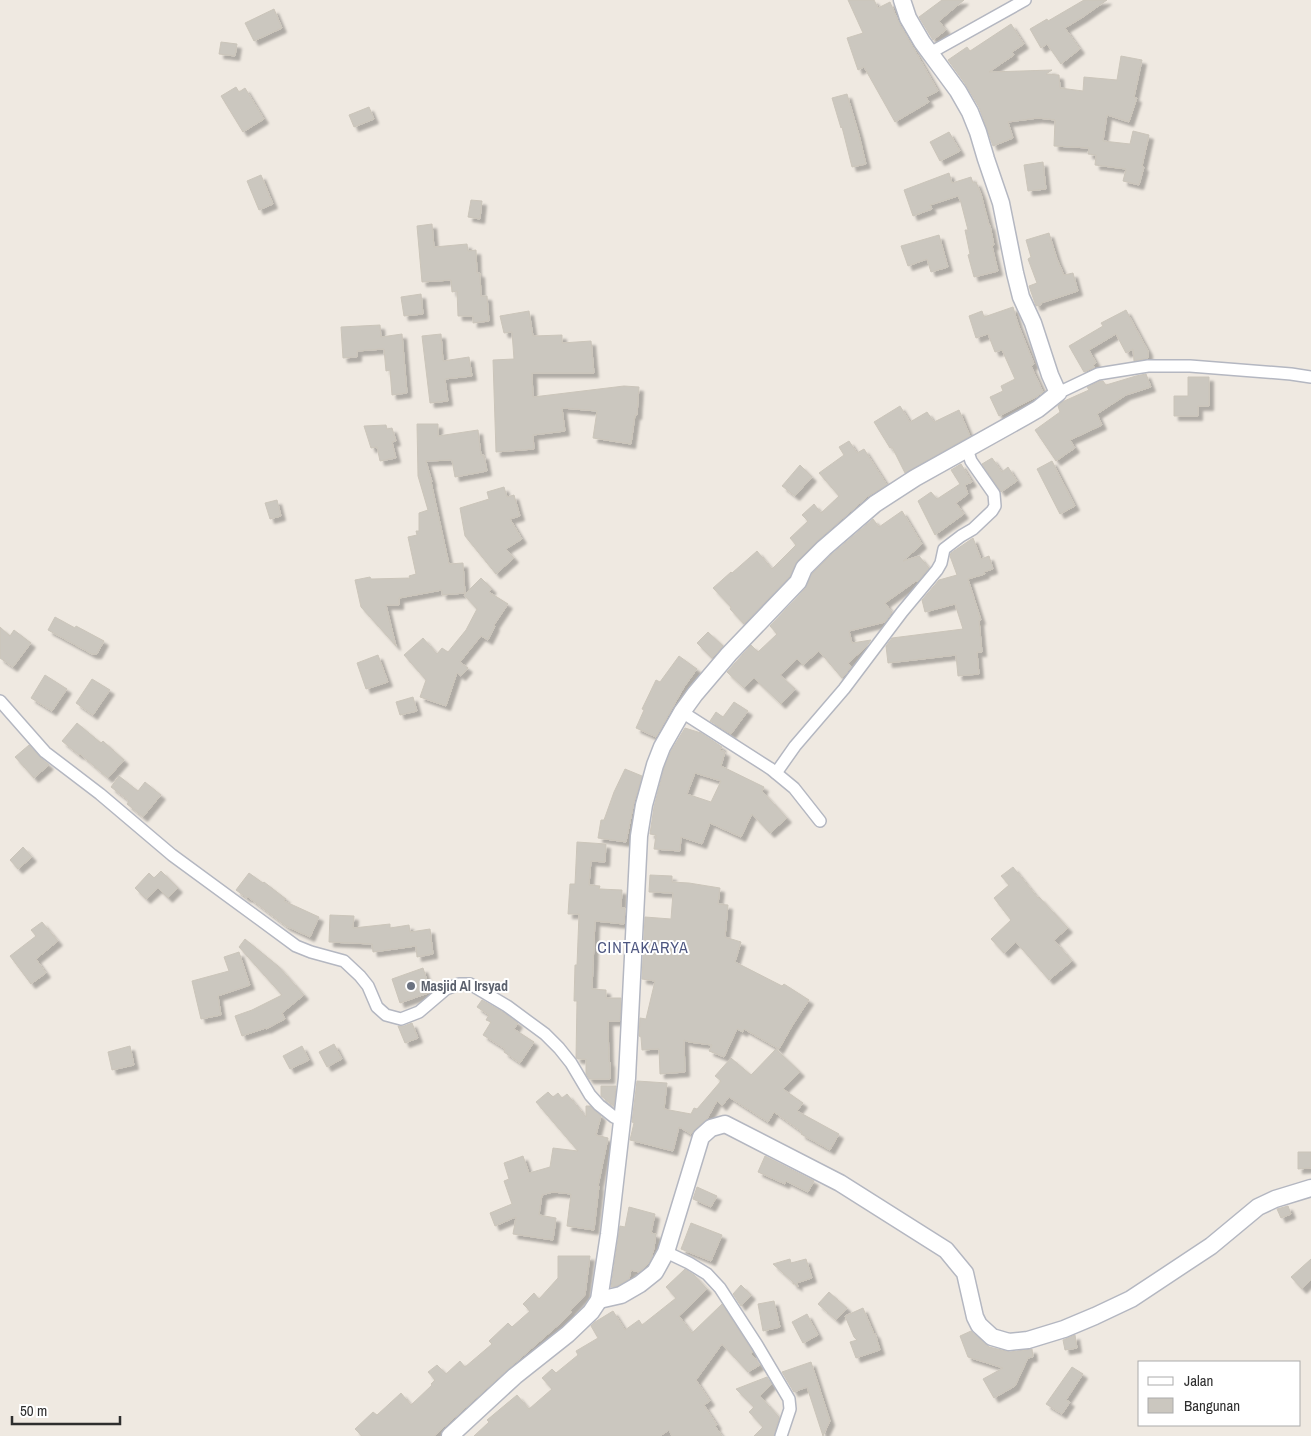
<svg xmlns="http://www.w3.org/2000/svg" width="1311" height="1436" font-family="'Archivo Narrow',sans-serif">
  <style>
    .building { fill: #cbc7bf; stroke: #cbc5ba; fill-rule: evenodd; filter: url(#shadow) }
    .lines { fill: none; stroke-linecap: round; stroke-linejoin: round }
    .street-casing { stroke: #b4b7c1; stroke-width: 14 }
    .secondary-casing { stroke: #b4b7c1; stroke-width: 19 }
    .street { stroke: #fff; stroke-width: 11 }
    .secondary { stroke: #fff; stroke-width: 16 }
    .worship-dot { fill: #6b7280; stroke: #fff; stroke-width: 2 }
    .labels { text-anchor: middle; dominant-baseline: central; stroke-width: 4; stroke-linejoin: round; paint-order: stroke }
    .worship-label { font-size: 14px; font-weight: bold; fill: #5b616d; stroke: #fff; text-anchor: start }
    .quarter-label { font-size: 16px; letter-spacing: 1px; fill: #4d5680; stroke: #fff }
  </style>
  <defs>
    <filter id="shadow"><feDropShadow dx="4.5" dy="4.5" stdDeviation="1" flood-color="#0004"/></filter>
  </defs>
  <rect width="100%" height="100%" fill="#efe9e1"/>
  <!-- building -->
  <g class="building">
    <path d="M848,0H874L878,8L890,2L899,23L938,91L926,97L929,102L895,122L864,67L858,70L847,38L863,33Z"/>
    <path d="M942,0H964L939,21L946,30L933,40L919,17Z"/>
    <path d="M1084,0H1107L1083,17L1065,28L1080,49L1061,64L1047,44L1041,48L1030,29L1047,19L1048,21Z"/>
    <path d="M274,9L282,28L254,41L245,23Z"/>
    <path d="M1011,24L1024,44L1012,52L1014,55L989,72L1052,70L1046,74L1059,75L1060,88L1083,91L1084,77L1117,80L1121,56L1142,60L1134,97L1137,98L1129,122L1107,115L1103,141L1130,144L1133,131L1149,135L1142,166L1144,167L1139,185L1123,181L1126,169L1095,165L1096,155L1088,154L1089,148L1054,146L1055,120L1038,118L1008,122L1013,138L993,146L979,107L964,82L948,60L967,47L970,51Z"/>
    <path d="M221,42L237,44L235,56L219,54Z"/>
    <path d="M236,87L239,92L245,88L264,119L243,132L221,96Z"/>
    <path d="M847,94L859,135L866,164L852,167L842,127L841,128L832,98Z"/>
    <path d="M369,107L374,119L354,127L349,115Z"/>
    <path d="M949,132L960,151L940,161L930,142Z"/>
    <path d="M1043,162L1046,189L1028,191L1024,165Z"/>
    <path d="M949,173L952,183L971,177L973,183L976,182L981,194L989,225H990L994,245L992,246L998,271L974,277L968,255L970,254L965,230H968L960,199H959L958,196L930,205L932,209L913,216L904,190Z"/>
    <path d="M261,175L273,204L259,210L247,181Z"/>
    <path d="M471,200L482,201L480,219L468,217Z"/>
    <path d="M432,224L434,247L467,244L468,251L476,250L477,273H480L481,296H487L489,321L473,323V316H458L457,291L452,292L451,280L422,282L417,226Z"/>
    <path d="M1049,233L1057,259L1064,275L1073,273L1078,291L1041,303V305L1036,306L1029,286L1037,283L1028,259L1031,257L1026,240Z"/>
    <path d="M939,235L948,267L931,272L927,259L908,266L901,246Z"/>
    <path d="M421,294L423,314L404,316L401,297Z"/>
    <path d="M1013,307L1018,324L1034,364L1031,366L1043,392L1036,397L999,416L990,397L1003,391L1001,386L1015,379L1002,350L995,352L988,334L976,338L969,316L982,311L984,317Z"/>
    <path d="M1126,310L1148,351V358L1134,361L1133,349L1126,353L1116,334L1089,350L1096,363L1093,365L1095,367L1084,372L1069,346L1103,326L1101,323Z"/>
    <path d="M529,311L533,336L562,335V343L591,341L594,373H532L533,397L624,386L639,387L637,415H635L631,444L593,438L597,411L562,408L565,431L533,435L534,449L496,452L493,360L514,359L512,332L504,333L500,316Z"/>
    <path d="M380,325L381,337L402,334L407,393L392,395L390,370L386,371L384,349L357,351V357L343,358L341,327Z"/>
    <path d="M441,334L443,361L469,357L472,376L445,379L448,401L430,403L422,336Z"/>
    <path d="M1146,374L1151,387L1126,395L1097,414L1102,425L1070,440L1075,448L1056,461L1035,430L1060,412L1058,406L1062,402L1089,390L1087,387L1100,381H1103L1106,385L1136,376Z"/>
    <path d="M1188,377H1209V406H1198V416H1174V396H1188Z"/>
    <path d="M900,406L910,422L927,412L934,422L959,410L970,436L905,473L892,447L890,448L874,422Z"/>
    <path d="M417,424H438V436L478,430L481,455H484L487,471L455,477L452,460L426,461L432,482H431L449,564L463,563L465,593L442,595V590L399,598V605H386L396,646L361,607L355,580L370,577L371,579L410,578L409,576L416,574L408,537L417,535L416,531H419V513L428,510L418,476Z"/>
    <path d="M386,425L387,429L392,428L396,441L392,442L396,458L380,461L377,447L371,448L364,426Z"/>
    <path d="M849,441L857,453L864,449L887,485L868,496L817,541L797,561L790,576L744,624L730,609L731,607L713,588L731,572L732,573L757,551L772,569L796,545L790,538L808,521L802,515L814,504L821,513L839,496L819,473L844,455L839,447Z"/>
    <path d="M992,458L1002,472L1008,467L1017,481L1001,492L982,464Z"/>
    <path d="M1052,461L1075,506L1060,514L1037,469Z"/>
    <path d="M961,464L972,482L965,485L968,494L956,503L964,514L935,535L918,501L931,492L937,499L960,484L951,470Z"/>
    <path d="M800,465L812,477L795,496L782,486Z"/>
    <path d="M504,487L507,497L514,495L520,516L510,519L522,539L506,549L514,558L496,574L465,536L460,508L489,499L487,492Z"/>
    <path d="M277,500L281,516L270,519L265,503Z"/>
    <path d="M902,511L922,544L903,561L919,556L929,568L917,582L916,581L885,603L892,612L885,622L849,631L852,643L871,640L866,647L848,663L851,667L844,676L842,678L819,651L803,665L797,659L780,675L795,689L781,704L754,678L744,688L727,672L751,645L758,652L777,634L770,626L805,589L812,574L831,555L873,519L879,527Z"/>
    <path d="M973,538L981,559L989,556L993,569L984,572L985,574L968,579L981,620H979L982,652H977L979,674L958,676L956,655L888,663L886,646L892,638L963,629L955,604L925,612L922,600L939,580L957,575L950,556L951,553Z"/>
    <path d="M481,578L492,589L489,592L508,604L494,625L495,626L488,640L481,636L460,662L468,668L461,676L457,673L446,706L420,697L426,680L404,655L423,638L437,654L442,648L448,652L466,630L477,609L464,595Z"/>
    <path d="M55,617L75,628L76,626L104,641L97,654H92L48,630Z"/>
    <path d="M0,627L10,636L14,630L31,643L13,667L0,658Z"/>
    <path d="M708,632L723,646L712,658L697,643Z"/>
    <path d="M378,655L388,682L366,689L357,663Z"/>
    <path d="M679,656L697,669L684,687L656,737L636,728L644,710L642,709L656,680L660,682Z"/>
    <path d="M45,675L67,689L52,711L31,698Z"/>
    <path d="M92,679L110,690L93,715L76,703Z"/>
    <path d="M413,697L417,711L400,715L396,702Z"/>
    <path d="M734,702L748,711L731,734L710,721L716,712L723,717Z"/>
    <path d="M77,723L101,743L103,741L124,760L108,778L80,754L79,755L62,741Z"/>
    <path d="M685,728L701,733L722,747L720,750L725,752L721,766L764,787L762,791L787,818L770,833L752,814L741,837L710,823L702,844L681,837L680,851L654,849L656,835L650,834L654,807L664,768L671,751ZM695,773L721,781L711,802L687,794Z"/>
    <path d="M29,745L40,757L49,765L34,778L15,757Z"/>
    <path d="M625,769L642,776L634,802L626,842L598,838L601,820H604L614,792Z"/>
    <path d="M119,776L138,791L145,782L161,795L143,817L127,804L129,801L111,787Z"/>
    <path d="M577,842L606,844L605,862L591,861L589,885L600,886L599,889L622,890L621,908H625L624,924L595,921L592,989L606,990V998H621L620,1021H608L609,1062H610V1079H589L586,1074V1059H578L576,1058L577,1001H574L575,965H577L579,914H568L570,884H575Z"/>
    <path d="M23,847L32,857L18,869L10,860Z"/>
    <path d="M1013,867L1038,898L1039,897L1068,928L1054,940L1072,961L1049,980L1016,942L1004,953L991,939L1011,920L994,898L1009,885L1001,876Z"/>
    <path d="M161,871L178,888L168,898L158,888L146,899L135,888L149,873L154,878Z"/>
    <path d="M249,873L263,883L264,882L286,899L284,901L319,917L310,937L286,926L248,897L247,898L236,890Z"/>
    <path d="M650,875L672,876V882L689,883L720,888L718,904L728,905L725,937L741,942L735,962L782,986L784,984L809,1000L792,1026L779,1049L744,1029L743,1032L737,1029L724,1057L709,1051L712,1045L689,1042L684,1040L685,1072L660,1074L659,1049L642,1050L641,1037L639,1036L640,1018L646,1019L655,981L642,979L645,917L671,919L673,893L649,892Z"/>
    <path d="M330,915L354,916L353,928L390,924V928L409,925L410,932L430,929L433,954L417,957L416,946L373,952L372,944L329,942Z"/>
    <path d="M42,922L58,941L36,959L46,973L31,984L10,956L36,936L31,930Z"/>
    <path d="M245,939L278,966L304,995L282,1013L285,1019L266,1029V1028L242,1036L235,1016L252,1010L282,995L239,947Z"/>
    <path d="M239,952L250,985L218,996L221,1015L201,1019L192,981L229,971L224,957Z"/>
    <path d="M423,968L431,992L400,1003L392,979Z"/>
    <path d="M482,1000L503,1012L518,1023L514,1029L534,1042L520,1063L504,1052L505,1049L483,1035L491,1022L486,1020L489,1015L477,1007Z"/>
    <path d="M412,1023L418,1038L405,1043L398,1026H404Z"/>
    <path d="M334,1044L342,1059L327,1067L319,1052Z"/>
    <path d="M130,1046L134,1065L112,1070L108,1052Z"/>
    <path d="M302,1046L309,1060L290,1069L283,1056Z"/>
    <path d="M776,1049L800,1072L783,1089L803,1103L797,1111L839,1134L830,1150L801,1134L802,1132L774,1112L768,1122L729,1097L722,1106L717,1101L707,1119L694,1130L691,1134L679,1127L673,1151L630,1140L634,1123L632,1122L637,1081L667,1083L664,1109L691,1114L694,1108L697,1109L721,1081L715,1076L731,1058L751,1075Z"/>
    <path d="M601,1086H616L614,1106L601,1096Z"/>
    <path d="M548,1092L553,1097L558,1093L562,1098L567,1094L586,1117V1106H590L601,1116L596,1135L608,1138L598,1186H599L594,1230L567,1226L571,1194L553,1192L542,1195L539,1215L556,1218L553,1240L513,1234L516,1217L495,1226L490,1213L512,1204L504,1181L509,1179L504,1163L523,1156L529,1173L550,1167L553,1148L578,1151L536,1102Z"/>
    <path d="M1298,1152H1311V1168L1298,1169Z"/>
    <path d="M765,1156L814,1181L808,1192L786,1181L785,1184L758,1172Z"/>
    <path d="M697,1187L717,1196L711,1207L693,1199Z"/>
    <path d="M1288,1206L1291,1214L1281,1218L1277,1209Z"/>
    <path d="M629,1207L655,1214L651,1233L656,1234L654,1248L651,1259L647,1265L639,1272L631,1270L629,1279L617,1286L611,1287L620,1226L625,1227Z"/>
    <path d="M691,1223L722,1235L711,1261L681,1249Z"/>
    <path d="M558,1256H590L585,1295L570,1311L572,1312L564,1320L508,1369L434,1436H362L355,1429L373,1412L377,1415L401,1393L411,1405L432,1385L431,1384L435,1380L428,1372L437,1365L446,1374L460,1361L465,1367L492,1344L489,1341L508,1323L512,1327L530,1311L523,1304L534,1293L539,1299L558,1278Z"/>
    <path d="M790,1259L791,1263L806,1259L812,1278L797,1283L798,1287L795,1284H793V1282L773,1264Z"/>
    <path d="M1311,1259V1280L1302,1289L1291,1277Z"/>
    <path d="M685,1269L694,1275L707,1289L679,1316L692,1333L722,1304L753,1352L751,1354L760,1365L748,1372L722,1344L696,1380L710,1401L704,1405L717,1425L715,1426L722,1436H672L669,1430L660,1436H474L489,1422L487,1420L517,1395L529,1409L552,1389L542,1378L552,1369L556,1373L578,1355L576,1351L598,1338L591,1326L595,1322L613,1311L625,1330L639,1320L642,1325L676,1298L666,1287Z"/>
    <path d="M741,1285L751,1295L741,1306L733,1294Z"/>
    <path d="M829,1292L847,1308L836,1320L818,1304Z"/>
    <path d="M774,1301L780,1327L763,1331L758,1304Z"/>
    <path d="M863,1308L874,1334L875,1333L880,1350L856,1358L850,1342L857,1340L854,1337L845,1316Z"/>
    <path d="M807,1314L818,1335L803,1343L792,1322Z"/>
    <path d="M971,1331L989,1347L1010,1352L1032,1349L1033,1357L1028,1358L1015,1386L994,1398L983,1379L1003,1368L968,1357L960,1336Z"/>
    <path d="M1075,1335L1077,1348L1065,1350L1063,1340Z"/>
    <path d="M811,1362L830,1421L823,1436L807,1387L794,1392L782,1372Z"/>
    <path d="M1072,1367L1083,1374L1066,1400L1070,1402L1062,1414L1046,1404Z"/>
    <path d="M767,1377L772,1384L760,1396L779,1417L774,1436H754L763,1427L749,1412L754,1407L736,1389Z"/>
  </g>
  <g class="lines">
    <!-- street casing -->
    <g class="street-casing">
      <g id="street">
        <path d="M930,53L1025,0"/>
        <path d="M1058,393L1098,374L1148,366H1190L1291,374L1311,377"/>
        <path d="M0,701L45,752L100,794L172,855L296,946L311,952L344,961L360,976L368,986L377,1007L386,1015L401,1019L419,1012L446,989L459,984H470L507,1006L545,1034L559,1048L571,1063L590,1095L599,1105L614,1117L622,1120"/>
        <path d="M682,712L771,769L794,788L820,821"/>
        <path d="M776,773L795,746L844,689L902,612L937,570L941,563L944,549L961,536L973,529L992,511L995,506L994,494L971,461L967,449"/>
        <path d="M666,1252L689,1263L707,1274L720,1288L757,1345L789,1399L790,1409L781,1436"/>
      </g>
    </g>
    <!-- secondary casing -->
    <g class="secondary-casing">
      <g id="secondary">
        <path d="M599,1300L621,1295L640,1284L655,1272L666,1252L701,1137L711,1128L725,1124L840,1183L946,1250L965,1273L975,1317L979,1325L992,1337L1009,1342L1028,1340L1064,1329L1095,1316L1131,1299L1211,1246L1258,1207L1275,1199L1311,1188"/>
        <path d="M450,1436L515,1376L568,1334L591,1312L599,1300L609,1234L627,1078L639,836L644,805L655,765L662,747L682,712L695,694L729,654L798,582L804,568L824,548L875,504L915,478L1026,416L1038,409L1058,393L1050,375L1033,323L1021,297L1015,273L1001,203L986,159L978,132L970,112L958,91L922,42L908,18L902,0"/>
      </g>
    </g>
    <!-- street -->
    <use href="#street" class="street"/>
    <!-- secondary -->
    <use href="#secondary" class="secondary"/>
  </g>
  <!-- markers -->
  <circle class="worship-dot" cx="411" cy="986" r="5"/>
  <g class="labels">
    <!-- worship labels -->
    <g class="worship-label">
      <text x="421" y="986">Masjid Al Irsyad</text>
    </g>
    <!-- quarter labels -->
    <g class="quarter-label">
      <text x="643" y="947">CINTAKARYA</text>
    </g>
  </g>
  <!-- legend -->
  <rect x="1138" y="1361" width="162" height="65" fill="#ffffff" stroke="#ababab"/>
  <rect x="1148" y="1377" width="25" height="8" fill="#ffffff" stroke="#ababab"/>
  <text x="1184" y="1386" font-size="15" fill="#2e2e2e">Jalan</text>
  <rect x="1148" y="1398" width="25" height="15" fill="#cbc7bf" stroke="#ababab"/>
  <text x="1184" y="1411" font-size="15" fill="#2e2e2e">Bangunan</text>
  <!-- scale -->
  <path d="M12 1416v8h108v-8" fill="none" stroke="#2e2e2e" stroke-width="2.5"/>
  <text x="20" y="1416" font-size="15" fill="#2e2e2e" stroke="#ffffff" stroke-width="4" paint-order="stroke">50 m</text>
</svg>
